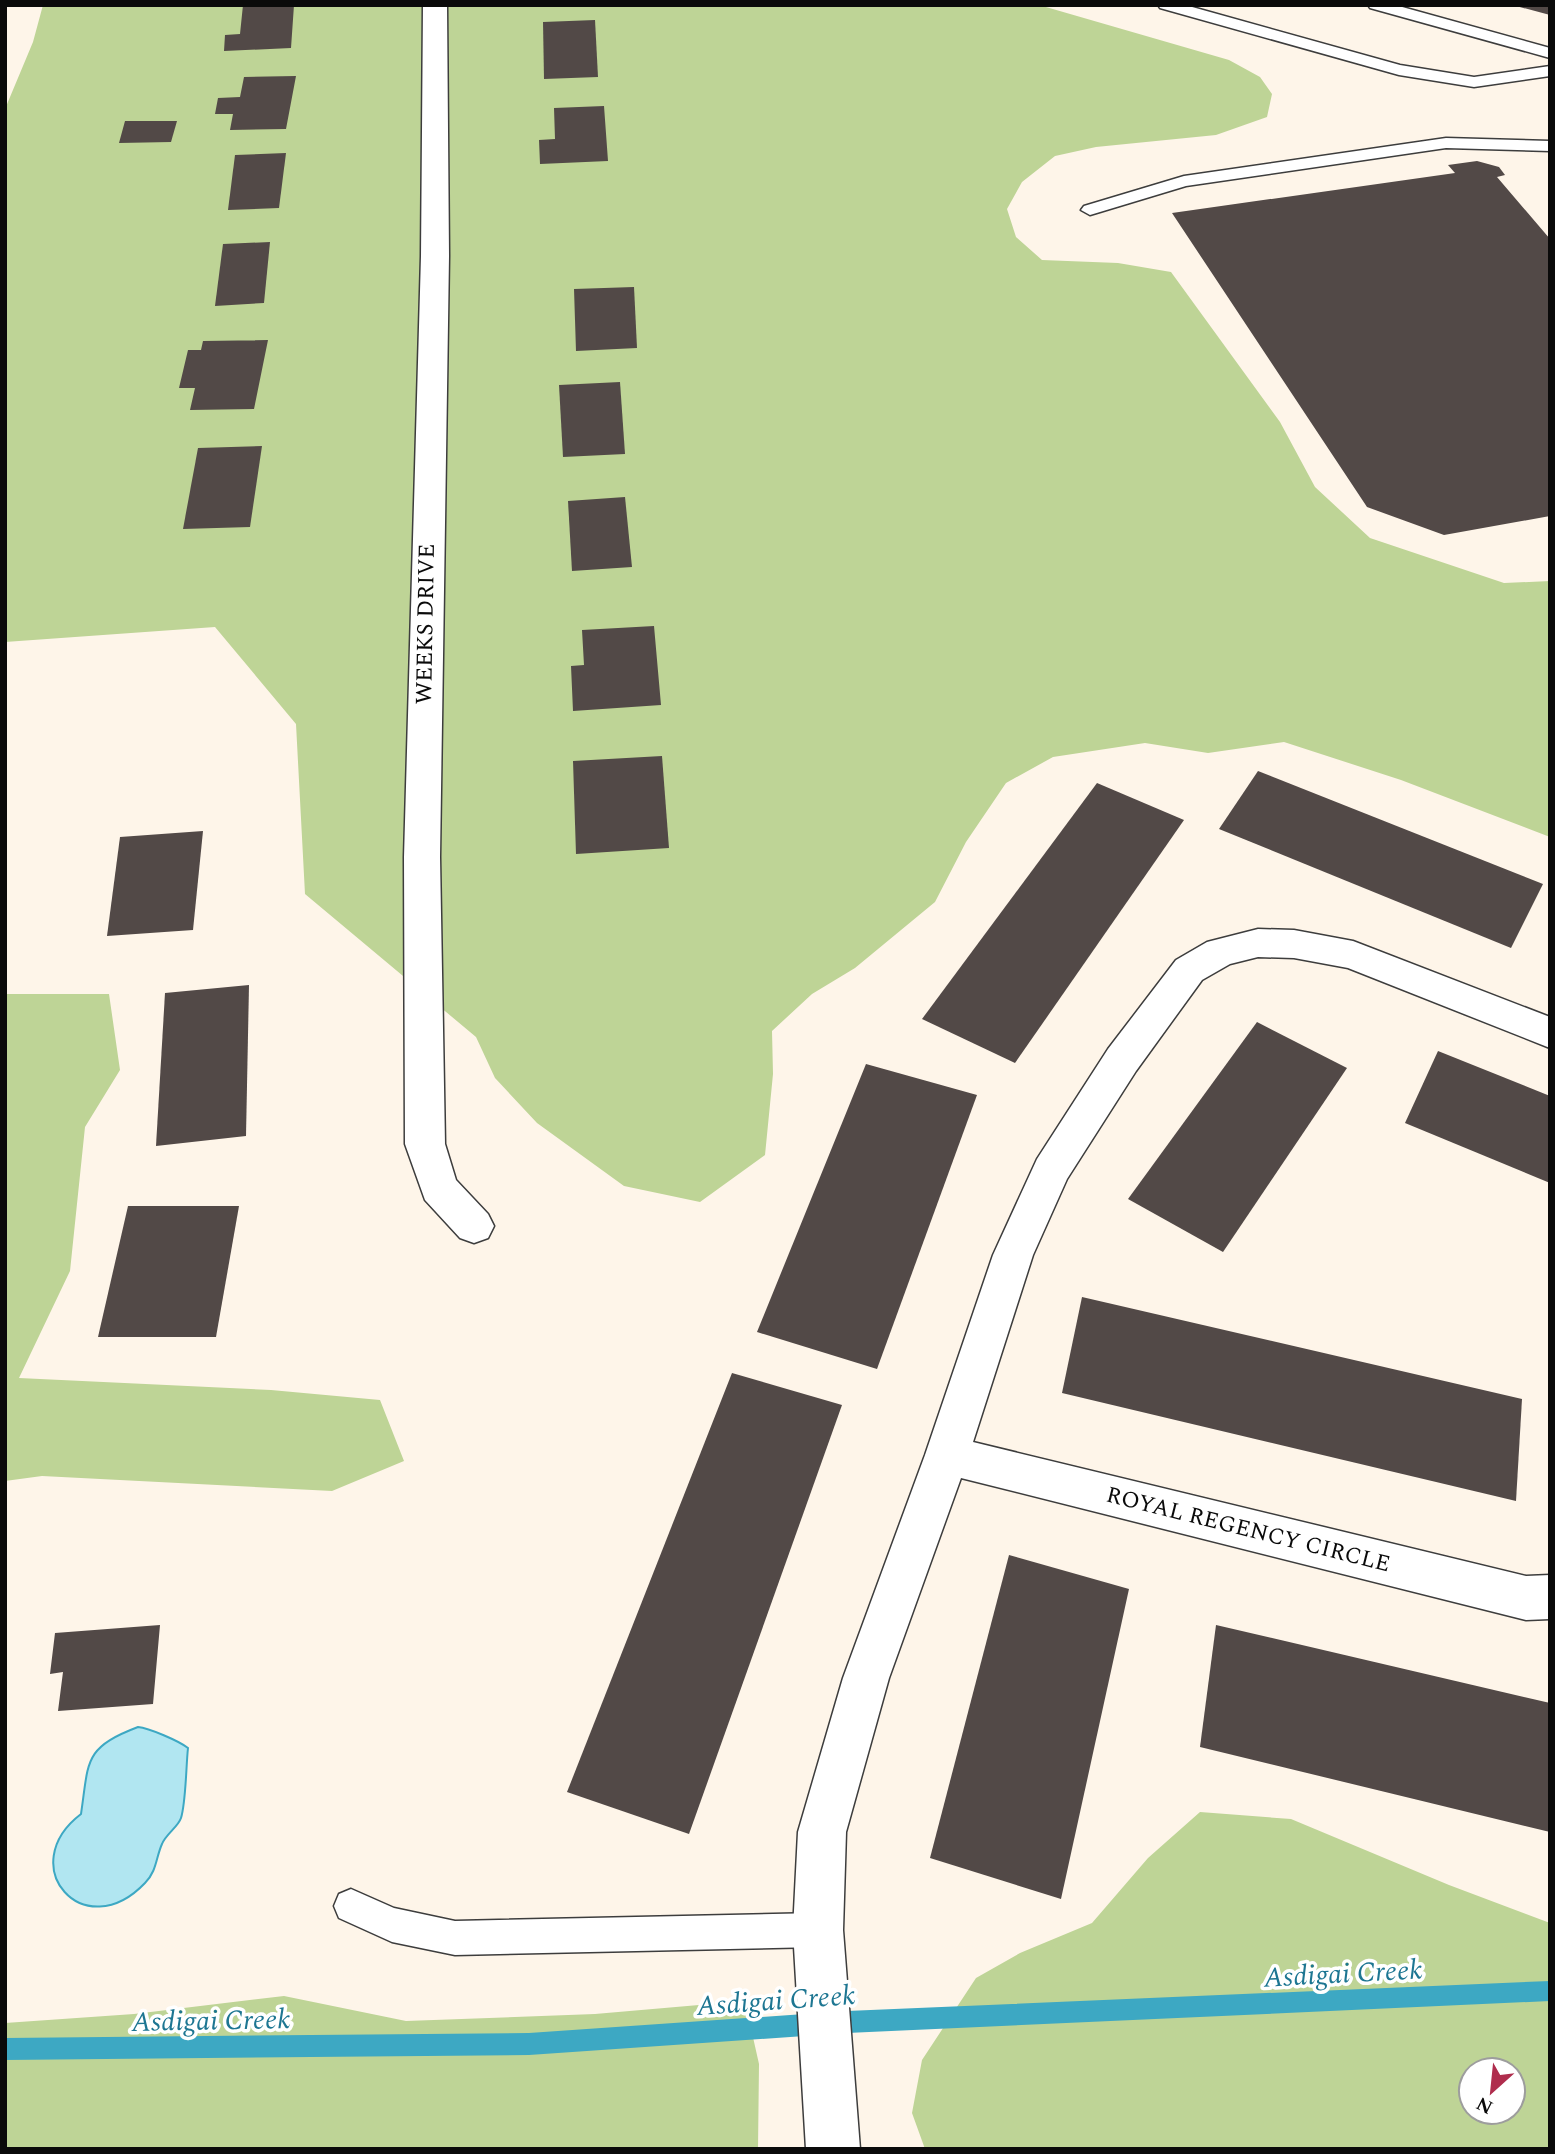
<svg xmlns="http://www.w3.org/2000/svg" width="1555" height="2154" font-family="Spectral,serif">
  <style>
    .forest { fill: #bed496; fill-rule: evenodd }
    .water { fill: #b1e6f1; stroke: #3da8c3; stroke-width: 2 }
    .lines { fill: none; stroke-linecap: round; stroke-linejoin: round }
    .stream { fill: #3da8c3; fill-rule: evenodd }
    .building { fill: #524947 }
    .lane-casing { stroke: #3d3d3d; stroke-width: 3 }
    .street-casing { stroke: #3d3d3d; stroke-width: 3 }
    .lane { fill: #fff; fill-rule: evenodd }
    .street { fill: #fff; fill-rule: evenodd }
    .labels { text-anchor: middle; dominant-baseline: central; stroke-width: 7; stroke-linejoin: round; paint-order: stroke }
    .street-label { font-size: 23px; fill: #0a0a0a; stroke: #fff }
    .near-water-label { font-size: 28px; font-style: italic; fill: #1d7692; stroke: #fff }
  </style>
  <rect width="100%" height="100%" fill="#fef5e9"/>
  <!-- forest -->
  <g class="forest">
    <path d="M43,5H1039L1229,60L1260,77L1272,94L1267,117L1216,135L1096,147L1055,156L1022,182L1007,209L1016,237L1042,260L1118,263L1171,272L1280,422L1315,487L1370,538L1504,583L1550,581V837L1401,780L1284,742L1208,753L1145,743L1053,757L1006,783L966,842L935,902L855,968L812,994L772,1031L773,1074L765,1155L700,1202L624,1186L537,1123L495,1078L476,1037L305,894L296,724L215,627L5,642V109L33,42Z"/>
    <path d="M5,994H109L120,1070L85,1127L70,1271L19,1378L271,1390L380,1400L404,1461L332,1491L42,1476L5,1481Z"/>
    <path d="M1200,1812L1291,1819L1449,1885L1550,1923V2149H925L912,2113L922,2060L976,1978L1020,1953L1092,1923L1148,1858ZM1471,2070H1513V2112H1471Z"/>
    <path d="M284,1996L406,2021L595,2014L722,2003L748,2015L759,2064L758,2149H5V2023L134,2014Z"/>
  </g>
  <!-- water -->
  <path class="water" d="M138,1727C149,1728 179,1741 188,1748C186,1766 186,1802 181,1818C178,1827 166,1834 162,1844C156,1857 157,1871 145,1883C84,1947 13,1866 81,1814C89,1761 83,1748 138,1727Z"/>
  <g class="lines">
    <!-- stream -->
    <path class="stream" d="M1550,1981V2001L847,2033L529,2055L5,2060V2038L529,2033L847,2011Z"/>
  </g>
  <!-- building -->
  <g class="building">
    <path d="M243,5H294L291,48L224,51L225,35L240,34Z"/>
    <path d="M1516,5H1550V15L1516,6Z"/>
    <path d="M595,20L598,77L544,79L543,22Z"/>
    <path d="M296,76L286,129L230,130L233,114H215L218,98L240,97L244,77Z"/>
    <path d="M604,106L608,161L540,164L539,140L555,139L554,108Z"/>
    <path d="M125,121H177L171,142L119,143Z"/>
    <path d="M286,153L279,208L228,210L235,155Z"/>
    <path d="M1477,161L1499,167L1505,175L1497,177L1550,239V516L1444,535L1367,507L1172,213L1455,173L1448,165Z"/>
    <path d="M270,242L264,303L215,306L223,244Z"/>
    <path d="M634,287L637,348L576,351L574,289Z"/>
    <path d="M268,340L254,409L190,410L195,388H179L188,350H201L203,341Z"/>
    <path d="M620,382L625,454L563,457L559,385Z"/>
    <path d="M262,446L250,527L183,529L198,448Z"/>
    <path d="M625,497L632,567L572,571L568,501Z"/>
    <path d="M654,626L661,705L573,711L571,666L584,665L582,630Z"/>
    <path d="M662,756L669,848L576,854L573,761Z"/>
    <path d="M1258,771L1543,884L1511,948L1219,829Z"/>
    <path d="M1097,783L1184,820L1015,1063L922,1019Z"/>
    <path d="M203,831L193,930L107,936L120,837Z"/>
    <path d="M249,985L246,1136L156,1146L165,993Z"/>
    <path d="M1257,1022L1347,1068L1223,1252L1128,1199Z"/>
    <path d="M1438,1051L1550,1096V1183L1405,1123Z"/>
    <path d="M866,1064L977,1095L877,1369L757,1332Z"/>
    <path d="M128,1206H239L216,1337H98Z"/>
    <path d="M1082,1297L1522,1399L1516,1501L1062,1393Z"/>
    <path d="M732,1373L842,1405L689,1834L567,1792Z"/>
    <path d="M1009,1555L1129,1589L1061,1899L930,1858Z"/>
    <path d="M160,1625L153,1704L58,1711L63,1672L50,1674L55,1633Z"/>
    <path d="M1216,1625L1550,1703V1832L1200,1747Z"/>
  </g>
  <g class="lines">
    <!-- lane casing -->
    <g class="lane-casing">
      <g id="lane">
        <path d="M1158,5H1185L1400,65L1474,77L1550,66V76L1474,87L1399,75L1160,8Z"/>
        <path d="M1368,5H1395L1550,48V58L1370,8Z"/>
        <path d="M1446,138L1550,141V151L1446,148L1186,186L1090,215L1081,210L1084,206L1184,176Z"/>
        <path d="M351,1889L394,1908L455,1921L818,1913L830,1918L835,1930L830,1942L818,1947L455,1955L392,1942L339,1918L334,1906L339,1894Z"/>
      </g>
    </g>
    <!-- street casing -->
    <g class="street-casing">
      <g id="street">
        <path d="M423,5H447L449,256L440,857L445,1144L456,1180L488,1214L494,1226L488,1238L474,1243L460,1238L425,1200L405,1144L404,857L421,256Z"/>
        <path d="M1258,929L1294,930L1353,941L1550,1017V1048L1348,968L1294,958L1258,957L1230,964L1202,980L1136,1071L1067,1179L1033,1255L973,1442L1526,1576L1550,1575V1619L1526,1620L961,1478L889,1678L846,1832L843,1930L860,2149H806L793,1930L798,1832L843,1678L925,1455L993,1255L1037,1159L1108,1049L1176,960L1207,942Z"/>
      </g>
    </g>
    <!-- lane -->
    <use href="#lane" class="lane"/>
    <!-- street -->
    <use href="#street" class="street"/>
  </g>
  <g class="labels">
    <!-- street labels -->
    <g class="street-label">
      <text transform="translate(426 624) rotate(-89)">WEEKS DRIVE</text>
      <text transform="translate(1248 1530) rotate(14)">ROYAL REGENCY CIRCLE</text>
    </g>
    <!-- near-water labels -->
    <g class="near-water-label">
      <text transform="translate(1343 1974) rotate(-3)">Asdigai Creek</text>
      <text transform="translate(776 2001) rotate(-4)">Asdigai Creek</text>
      <text transform="translate(211 2021) rotate(-1)">Asdigai Creek</text>
    </g>
  </g>
  <!-- border -->
  <rect width="1555" height="2154" fill="none" stroke="#0a0a0a" stroke-width="14"/>
  <!-- north arrow -->
  <g transform="translate(1492 2091) rotate(207)"><circle r="33" fill="#ffffff" stroke="#9d9d9d" stroke-width="2"/>
  <path d="M0-5L12 26L0 18L-12 26Z" fill="#af2d4d"/>
  <text y="-10" font-size="19" font-weight="bold" text-anchor="middle" fill="#0a0a0a">N</text>
  </g>
</svg>
